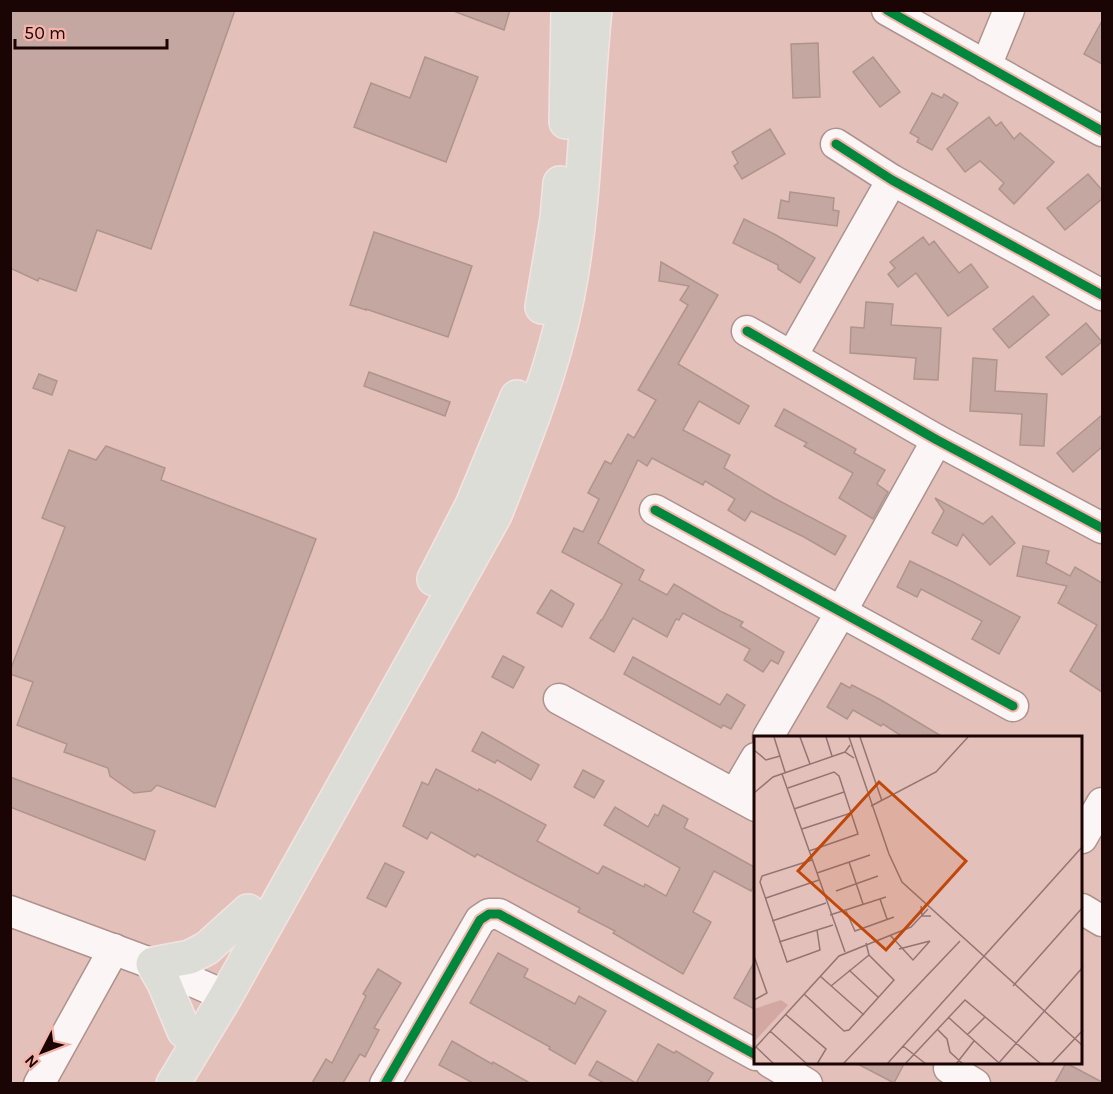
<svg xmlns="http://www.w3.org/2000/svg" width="1113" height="1094" font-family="Karla,sans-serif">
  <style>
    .building { fill: #c3a7a0; stroke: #af948d; stroke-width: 1.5 }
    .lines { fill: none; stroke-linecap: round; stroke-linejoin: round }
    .minor-casing { stroke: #ae928e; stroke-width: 33 }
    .major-casing { stroke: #f3e3e0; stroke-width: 36 }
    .minor { stroke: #fbf6f5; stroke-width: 30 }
    .major { stroke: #ddddd8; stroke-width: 33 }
    .cycleway-casing { stroke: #f5b3aa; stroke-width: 13 }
    .cycleway { stroke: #00873e; stroke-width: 9 }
    .inset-road { fill: none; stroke: #937572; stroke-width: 1.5 }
    .view { fill: #bf480a; fill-opacity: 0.15; stroke: #bf480a; stroke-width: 3 }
    .inset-edge { fill: none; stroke: #1a0504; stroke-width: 3 }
  </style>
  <rect width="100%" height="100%" fill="#e4c0bb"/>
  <!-- building -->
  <g class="building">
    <path d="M10,10H235L151,249L97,230L76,291L39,278L38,281L10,268Z"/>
    <path d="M457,10H510L504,30L456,12Z"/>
    <path d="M1102,21V64L1084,54Z"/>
    <path d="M818,43L820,97L793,98L791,44Z"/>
    <path d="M425,57L478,77L446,162L354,127L371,83L410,98Z"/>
    <path d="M873,57L900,92L880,107L853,72Z"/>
    <path d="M932,93L942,98L944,94L958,103L932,150L917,142L919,138L910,133Z"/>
    <path d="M989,117L996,126L1001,122L1014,139L1020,133L1054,162L1014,204L999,189L1004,183L980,161L965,172L947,149Z"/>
    <path d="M770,129L785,154L742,179L734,166L738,163L732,152Z"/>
    <path d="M1088,174L1102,190V199L1065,230L1047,208Z"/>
    <path d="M790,192L834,198L833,210L839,211L837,226L778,218L781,200L789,202Z"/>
    <path d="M744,219L776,235L815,258L800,283L778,269V265L733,243Z"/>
    <path d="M374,232L472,266L448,337L366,309V310L350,305Z"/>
    <path d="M923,237L929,245L934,241L959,273L971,264L988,287L948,316L916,273L898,287L888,274L895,268L890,262Z"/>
    <path d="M661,262L718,295L678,364L749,406L739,424L699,401L683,430L730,455L724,468L774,498L846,536L835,555L804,537L751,511L745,521L728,510L735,499L705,481L703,485L652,458L647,466L638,460L598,543L644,570L639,580L667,595L674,584L720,611L743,622L740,626L784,652L778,664L771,660L763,672L744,660L750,649L683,613L679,620L676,619L667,637L633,618L614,652L590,638L601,620H602L622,584L562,552L574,528L583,532L599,499L588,493L605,461L611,464L628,434L634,438L656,400L638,390L688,305L680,300L689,286L659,281Z"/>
    <path d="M1033,296L1049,315L1009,348L993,329Z"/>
    <path d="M866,302L893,304L891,325L941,328L938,380L914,379L916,358L850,353L851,327L864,328Z"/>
    <path d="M1086,323L1102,342L1062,375L1046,357Z"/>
    <path d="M973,358L997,360L995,391L1047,394L1044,446L1020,445L1022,414L970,411Z"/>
    <path d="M369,372L450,402L445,416L364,386Z"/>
    <path d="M39,374L57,381L52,395L33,388Z"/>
    <path d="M784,409L856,449L854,453L885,470L877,484L888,492L873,519L839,498L853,473L804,446L807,443L775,426Z"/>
    <path d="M1102,415V447L1073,472L1057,453Z"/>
    <path d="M106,446L165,468L161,480L316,539L215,807L157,785L151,791L134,793L110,776L108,768L64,752L67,744L17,725L33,682L10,674V671L65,527L42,518L69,450L96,460Z"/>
    <path d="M935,498L983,524L992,516L1015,543L990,565L963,534L957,546L932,533L944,511Z"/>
    <path d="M1023,546L1049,551L1046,563L1070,576L1075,567L1102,583V692L1070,671L1097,625L1058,603L1067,586L1017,576Z"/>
    <path d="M910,561L953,582L1020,617L999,654L972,639L982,621L921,589L917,597L897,587Z"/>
    <path d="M551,590L574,604L562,627L537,613Z"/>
    <path d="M503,656L524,667L513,688L492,677Z"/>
    <path d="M633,657L720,705L727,694L745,705L731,729L723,725L721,728L624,674Z"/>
    <path d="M841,683L850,688L852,685L881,700L943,737H903L883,724L881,726L853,710L847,719L827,707Z"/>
    <path d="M482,732L539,765L531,780L497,760L495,763L472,751Z"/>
    <path d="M436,769L478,791L479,789L546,825L537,841L598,874L603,866L644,887L645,884L666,896L680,868L604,825L615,807L648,827L655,814L658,816L663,805L688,819L684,828L756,868V882L751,891L714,871L693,912L711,922L683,974L613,933L615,931L578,912L580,908L518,876L477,854L475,857L431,832L427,839L403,826L422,782L428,785Z"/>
    <path d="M583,770L604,781L594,798L574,787Z"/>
    <path d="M10,777L155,831L145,860L10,807Z"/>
    <path d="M385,863L404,872L386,907L367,898Z"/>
    <path d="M498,953L528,969L524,977L575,1004L579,996L606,1011L575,1064L549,1049L550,1047L470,1003Z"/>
    <path d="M756,959V1010L734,998Z"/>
    <path d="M378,969L401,983L374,1028L379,1030L365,1057L360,1054L343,1083H312L326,1059L332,1063L366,996L363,994Z"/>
    <path d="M452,1041L492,1064L493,1062L530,1083H473L439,1065Z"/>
    <path d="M658,1044L674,1053L676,1051L713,1073L707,1083H604L589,1075L597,1061L636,1083Z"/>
    <path d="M854,1062H905L894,1083Z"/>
    <path d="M1066,1063L1102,1082V1083H1055Z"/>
  </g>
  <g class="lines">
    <!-- minor casing -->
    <g class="minor-casing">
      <g id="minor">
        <path d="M887,10L1102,131"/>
        <path d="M986,66L1009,10"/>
        <path d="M836,144L892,180L1102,295"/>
        <path d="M747,331L937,440L1102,528"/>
        <path d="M792,356L892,180"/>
        <path d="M655,510L1013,706"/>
        <path d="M559,699L756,806"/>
        <path d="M768,737L841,612L937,440"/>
        <path d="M735,794L756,758"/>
        <path d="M1082,838L1102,803"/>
        <path d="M1082,909L1102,921"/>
        <path d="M10,911L153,964L226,996"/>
        <path d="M770,1062L807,1084"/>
        <path d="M949,1068L975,1084"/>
        <path d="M39,1084L114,949"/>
        <path d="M385,1084L480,920L489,914H499L756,1055"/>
      </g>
    </g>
    <!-- major casing -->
    <g class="major-casing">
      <g id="major">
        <path d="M566,122L568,10"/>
        <path d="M542,307L557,218L560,183"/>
        <path d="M434,579L472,505L517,397"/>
        <path d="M184,1031L164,983L153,964L190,957L207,948L248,911"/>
        <path d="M173,1084L226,996L495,515C523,444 552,374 567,299C586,204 585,107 595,10"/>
      </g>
    </g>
    <!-- minor -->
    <use href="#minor" class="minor"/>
    <!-- major -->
    <use href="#major" class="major"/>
    <!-- cycleway casing -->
    <g class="cycleway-casing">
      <g id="cycleway">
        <path d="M887,10L1102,131"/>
        <path d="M836,144L892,180L1102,295"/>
        <path d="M747,331L937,440L1102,528"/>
        <path d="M655,510L1013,706"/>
        <path d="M385,1084L480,920L489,914H499L756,1055"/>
      </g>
    </g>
    <!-- cycleway -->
    <use href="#cycleway" class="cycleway"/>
  </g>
  <!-- overview -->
  <g transform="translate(754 736)">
    <rect width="328" height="328" fill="#e4c0bb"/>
    <path d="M27,264L34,269L0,306V273Z" fill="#d3a8a2"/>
    <path class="inset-road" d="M20,1L31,36M46,1L56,28M72,1L78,20M95,1L135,118L148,146L329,310M106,1L128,65M96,9L91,16L100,22M0,14L12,24L26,20M28,38L91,216M34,52L80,36L85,40L104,98L55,115M0,57L19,41L91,16M117,70L182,36L214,1M40,73L90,56M48,93L97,77M58,124L8,140L6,146L33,226L66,214L63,194M95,126L109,168M63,137L116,119M82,155L124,140M12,162L65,144M126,163L133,183M167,170L168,180H177M92,175L101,195L140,181M76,179L132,161M18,185L72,167M136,199L159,224L176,205M25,206L79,189M145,213L176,205M0,220L13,257L0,264M95,234L124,261M66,240L110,279M77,250L115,219M259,250L329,171M50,258L90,295L95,294L140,244L115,219L112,207M31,278L72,313L63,328M194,281L245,327M183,293L193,303L196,316L209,328M16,295L53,328M213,299L231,281M149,310L172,328M2,311L20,328M0,313L85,220L157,191L174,173M89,328L206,205M133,328L329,110M151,328L211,264L287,328M202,328L220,305M244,328L329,231M297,328L329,294"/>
    <path class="view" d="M125,46L212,125L132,214L44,135Z"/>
    <rect width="328" height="328" class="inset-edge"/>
  </g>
  <!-- border -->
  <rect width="1113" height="1094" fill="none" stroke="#1a0504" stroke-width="24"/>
  <!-- north arrow -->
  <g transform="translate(42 1052) rotate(228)" stroke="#f5b3aa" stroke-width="4.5" paint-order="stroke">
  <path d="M0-4.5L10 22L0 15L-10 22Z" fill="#1a0504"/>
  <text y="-9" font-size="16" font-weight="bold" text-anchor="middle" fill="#1a0504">N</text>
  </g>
  <!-- scale -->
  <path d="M15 39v9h152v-9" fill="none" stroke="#1a0504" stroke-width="3"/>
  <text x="24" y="39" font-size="18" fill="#1a0504" stroke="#f5b3aa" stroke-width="4.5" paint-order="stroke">50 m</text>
</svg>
